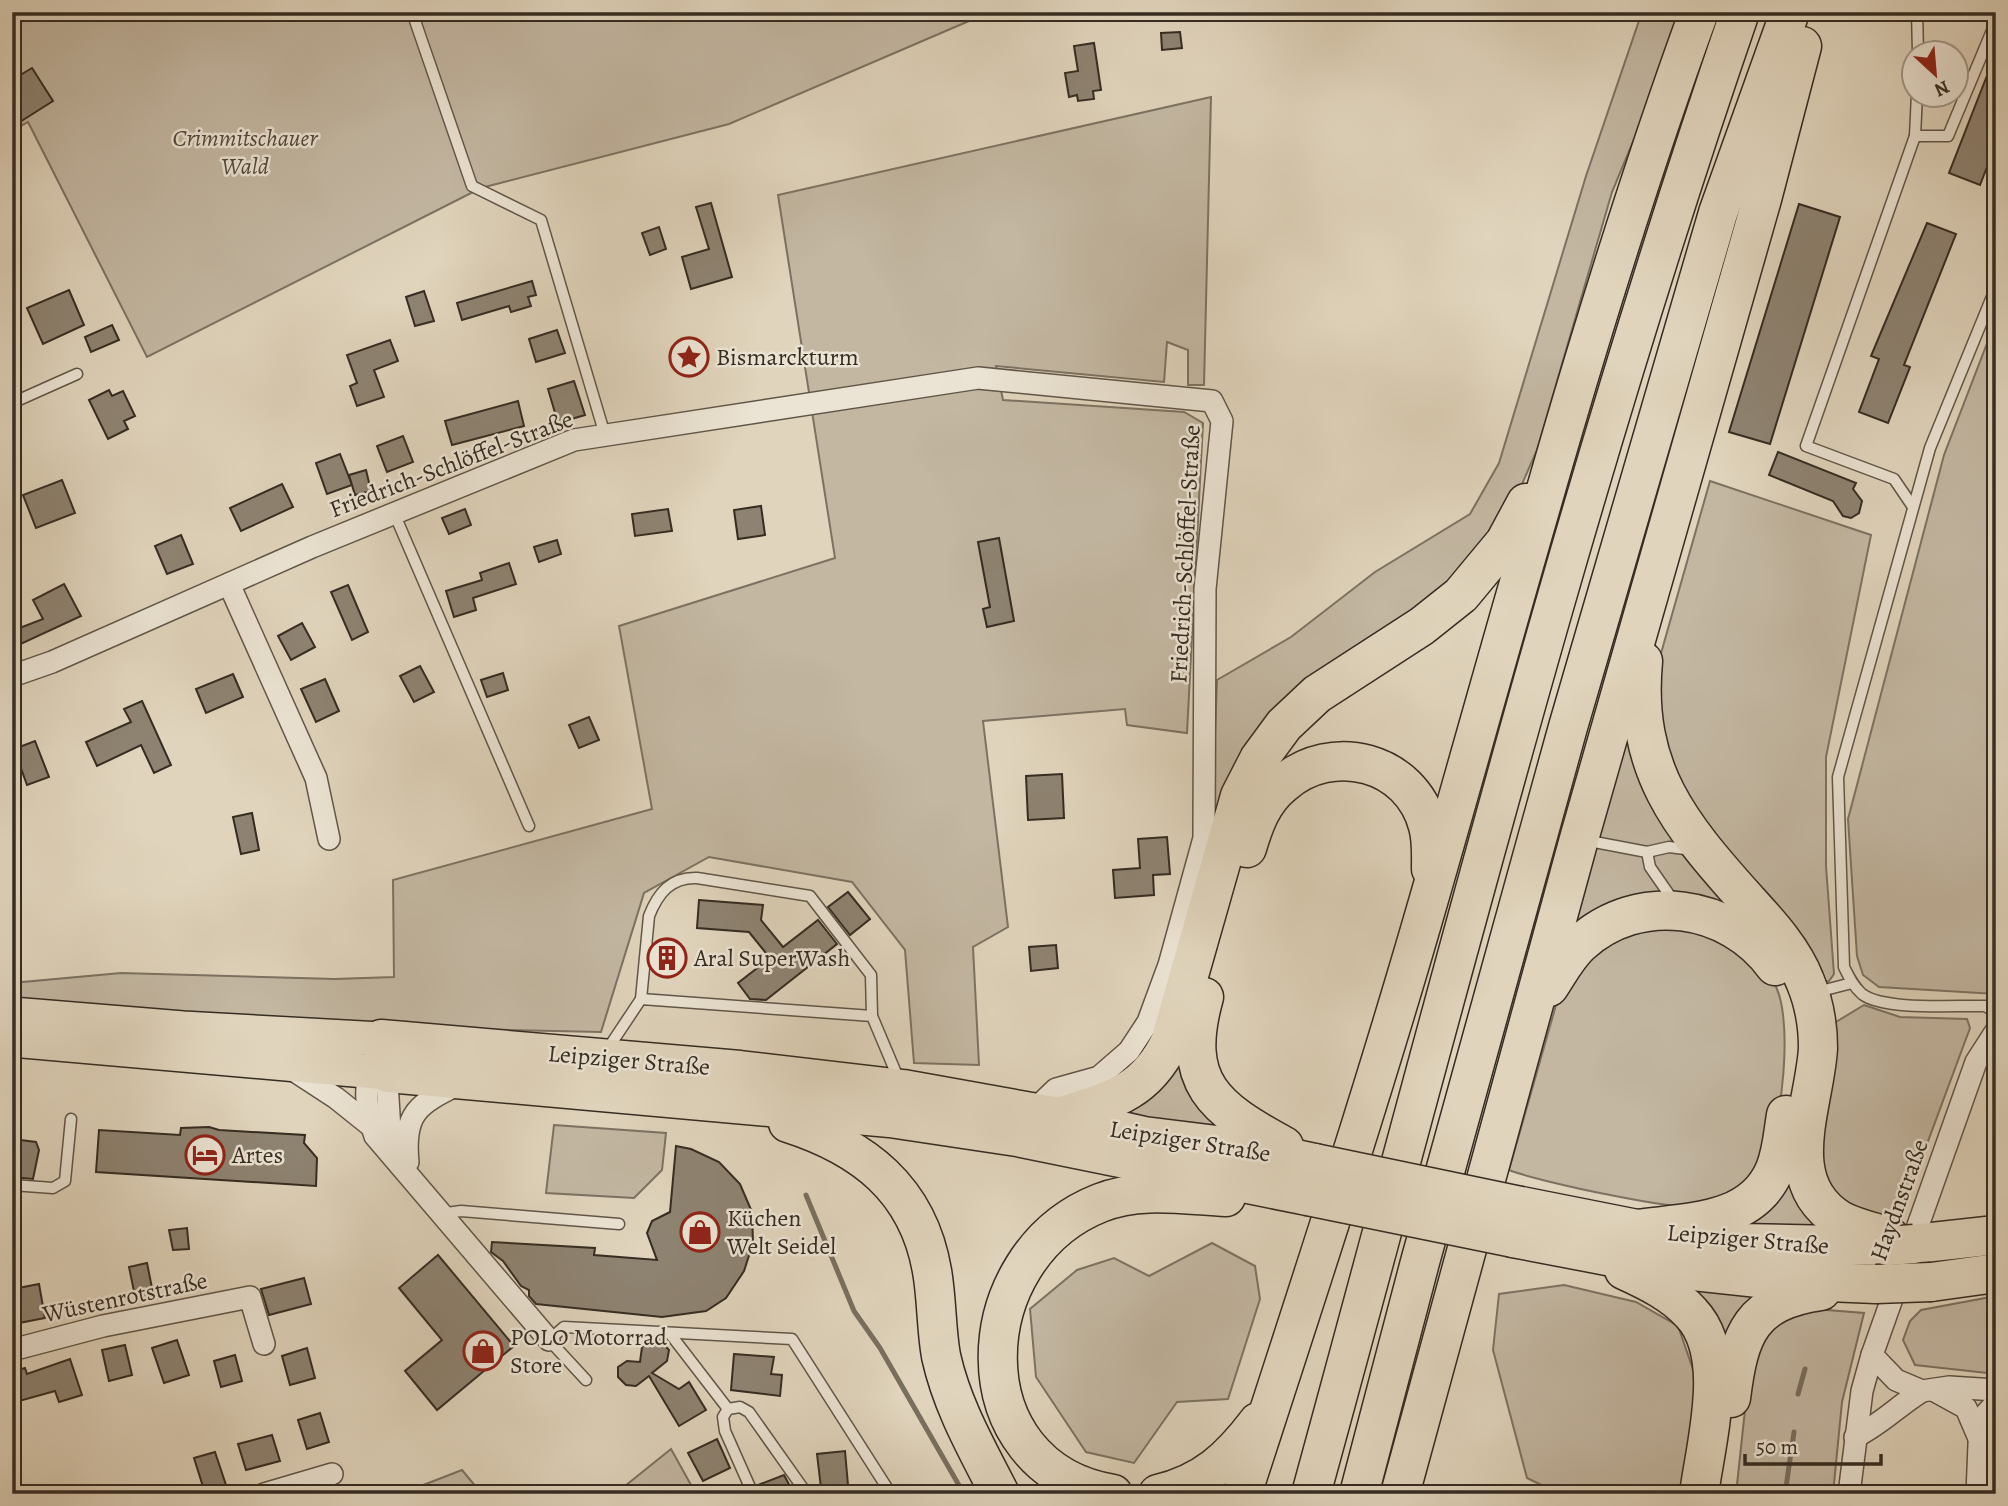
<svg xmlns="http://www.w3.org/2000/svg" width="2008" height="1506" font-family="Alegreya,serif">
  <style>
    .green { fill: #c3b7a2; stroke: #7c7262; stroke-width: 2 }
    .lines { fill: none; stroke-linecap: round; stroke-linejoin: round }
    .stream { stroke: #796f5f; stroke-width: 5 }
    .building { fill: #8e8372; stroke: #352c22; stroke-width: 2 }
    .lane-casing { stroke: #605648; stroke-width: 13 }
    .street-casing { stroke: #605648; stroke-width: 24 }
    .primary-casing { stroke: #352c22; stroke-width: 36 }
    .highway-casing { stroke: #352c22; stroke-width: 41 }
    .lane { stroke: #ebe3d3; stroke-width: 10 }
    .street { stroke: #ebe3d3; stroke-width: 21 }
    .primary { stroke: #e0d4bc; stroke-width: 33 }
    .highway { stroke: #e0d4bc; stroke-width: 38 }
    .highway-bridge-casing { stroke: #352c22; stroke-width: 41; stroke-linecap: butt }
    .highway-bridge { stroke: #e0d4bc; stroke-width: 38 }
    .labels { text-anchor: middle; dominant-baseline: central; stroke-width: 5; stroke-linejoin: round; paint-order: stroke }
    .park-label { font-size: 24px; font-style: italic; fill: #51483c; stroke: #ebe3d3 }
    .poi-label { font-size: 24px; fill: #352c22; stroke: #ebe3d3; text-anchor: start }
    .street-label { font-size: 24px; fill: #352c22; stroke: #ebe3d3 }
  </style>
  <rect width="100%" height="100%" fill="#e0d4bc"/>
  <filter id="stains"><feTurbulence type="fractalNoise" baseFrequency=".00286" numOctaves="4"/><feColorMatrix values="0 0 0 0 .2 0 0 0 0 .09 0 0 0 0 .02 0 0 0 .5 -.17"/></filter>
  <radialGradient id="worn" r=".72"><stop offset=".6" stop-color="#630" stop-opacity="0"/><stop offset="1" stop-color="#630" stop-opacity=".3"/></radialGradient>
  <!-- green -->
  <g class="green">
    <path d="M12,12H990L729,124L481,188L147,357L28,122L12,131Z"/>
    <path d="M1642,12H1687L1612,192L1537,450L1504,525L1220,816L1212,814L1217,680L1291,637L1375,572L1470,514L1499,463L1586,176Z"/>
    <path d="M1211,97L1204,385H1188V350L1167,342L1164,382L996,366L1003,400L1184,412L1203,423L1187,733L1127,725L1125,709L983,721L1008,927L973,947L979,1065L914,1063L905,950L852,882L709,857L644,893L601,1032L420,1028L12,1003V983L121,973L335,979L394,977L393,880L652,809L619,626L835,558L778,195Z"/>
    <path d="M1996,320V994L1879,987L1863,975L1857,956L1848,819L1944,455Z"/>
    <path d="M1710,481L1871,535L1826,757V866L1834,974L1829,981L1824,982L1683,803L1648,699Z"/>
    <path d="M1624,708L1750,919L1692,899L1567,945Z"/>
    <path d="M1690,920C1711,935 1756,962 1771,979C1797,1008 1781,1138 1762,1170C1758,1176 1719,1205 1712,1207C1687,1214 1536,1181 1509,1170L1564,977L1619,929Z"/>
    <path d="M1864,1005L1900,1017L1967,1019L1970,1028L1901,1214L1865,1216L1825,1185L1817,1138L1831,1025Z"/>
    <path d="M1180,1042L1236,1130L1175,1125L1117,1109Z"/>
    <path d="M554,1125L666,1133L662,1170L634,1198L546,1193Z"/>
    <path d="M1784,1173L1836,1227L1738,1228Z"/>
    <path d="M1212,1243L1255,1266L1260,1299L1228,1399L1177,1402L1134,1463L1086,1452L1036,1377L1030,1309L1077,1270L1114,1258L1149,1276Z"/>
    <path d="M1564,1285L1636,1302L1678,1326L1697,1381L1684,1494H1560L1527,1478L1493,1350L1499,1294Z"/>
    <path d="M1683,1290L1772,1291L1731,1350Z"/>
    <path d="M1996,1296V1374L1915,1365L1903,1340L1910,1321L1921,1310Z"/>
    <path d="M1819,1306L1827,1310L1864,1313L1842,1402L1833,1494H1736L1748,1382L1767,1325Z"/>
    <path d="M671,1449L696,1494H615Z"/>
    <path d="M462,1470L482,1494H400Z"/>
  </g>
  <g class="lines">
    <!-- stream -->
    <g class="stream">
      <path d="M806,1195L854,1311L880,1348L964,1494"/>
      <path d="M1798,1394L1805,1369"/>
      <path d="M1785,1494L1794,1432"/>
    </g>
  </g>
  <!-- building -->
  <g class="building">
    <path d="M1180,32L1182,48L1162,50L1161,33Z"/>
    <path d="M1094,43L1101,90L1093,91L1094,99L1078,101L1077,95L1069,97L1065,73L1078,71L1074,46Z"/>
    <path d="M1995,55L1996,144L1980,185L1949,173Z"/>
    <path d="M32,68L53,101L12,127V80Z"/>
    <path d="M711,203L732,277L691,289L682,257L709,249L696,207Z"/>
    <path d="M1799,204L1840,217L1770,444L1729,432Z"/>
    <path d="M1927,223L1956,234L1904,365L1910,367L1888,423L1859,412L1879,359L1871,356Z"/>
    <path d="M659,227L666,249L650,255L642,233Z"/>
    <path d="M532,281L536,295L528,297L531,306L511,312L509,306L462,320L457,303Z"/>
    <path d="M69,290L84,325L43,344L27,308Z"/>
    <path d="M424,291L434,321L415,326L406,297Z"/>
    <path d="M112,325L119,340L91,352L85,337Z"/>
    <path d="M557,330L565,353L536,362L529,339Z"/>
    <path d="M390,340L398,361L374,370L384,397L357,406L350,386L357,383L347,355Z"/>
    <path d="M574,381L585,415L558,423L548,389Z"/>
    <path d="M109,390L112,396L123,391L135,416L124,421L128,429L108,439L89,400Z"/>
    <path d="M518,401L524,426L452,445L445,421Z"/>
    <path d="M403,436L413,462L387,472L377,446Z"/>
    <path d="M1778,452L1856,483L1853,489L1862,501L1859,513L1851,518L1843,516L1833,501L1769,475Z"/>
    <path d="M340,454L352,485L327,494L316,463Z"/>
    <path d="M366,470L371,491L355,495L349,475Z"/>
    <path d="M62,480L75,513L36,528L23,495Z"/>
    <path d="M282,484L293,507L241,531L230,508Z"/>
    <path d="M761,506L765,535L738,539L734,510Z"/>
    <path d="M465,509L471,525L449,534L442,518Z"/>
    <path d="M668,509L672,531L635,536L632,514Z"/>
    <path d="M181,535L193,564L167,574L155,546Z"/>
    <path d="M999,538L1014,621L987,627L983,609L990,607L978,542Z"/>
    <path d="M557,540L561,554L539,562L534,547Z"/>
    <path d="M509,563L516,584L473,598L476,610L454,617L446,591L482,580L480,573Z"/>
    <path d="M64,584L81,616L12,648V631L43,619L33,600Z"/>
    <path d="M348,585L368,632L352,640L331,592Z"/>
    <path d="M302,623L315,647L291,660L278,636Z"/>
    <path d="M420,666L434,692L414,702L400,676Z"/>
    <path d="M503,673L508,690L487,697L481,680Z"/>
    <path d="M233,674L243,697L206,713L196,689Z"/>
    <path d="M325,679L339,711L316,722L301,689Z"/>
    <path d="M142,701L171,765L154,773L141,745L97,766L86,742L131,722L124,709Z"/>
    <path d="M589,717L599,740L579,748L569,725Z"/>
    <path d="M35,741L49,777L27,785L14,749Z"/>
    <path d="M1062,774L1064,818L1028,820L1026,776Z"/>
    <path d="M252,813L259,850L241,854L233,817Z"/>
    <path d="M1167,837L1170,874L1153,875L1154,895L1115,898L1113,870L1140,868L1138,839Z"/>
    <path d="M848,892L870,919L850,935L828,907Z"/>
    <path d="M699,900L763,905L761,920L783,947L818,920L837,944L766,1000L750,999L738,983L770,958L749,932L697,928Z"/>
    <path d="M659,942L679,944L675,975L656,973Z"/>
    <path d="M1056,945L1058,968L1031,971L1029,947Z"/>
    <path d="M209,1127L219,1130L305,1135L304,1143L317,1158L316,1186L96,1172L99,1130L180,1135L181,1128Z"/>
    <path d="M12,1139L36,1142L39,1150L33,1179L12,1177Z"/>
    <path d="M676,1146L691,1149L719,1162L740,1184L752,1212L753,1243L744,1271L726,1298L706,1311L662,1317L536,1304L529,1296V1290L521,1286L503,1261L491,1252L492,1242L595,1248L594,1255L657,1260L647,1233L652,1221L670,1212Z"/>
    <path d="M187,1228L189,1249L173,1250L169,1230Z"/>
    <path d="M438,1255L514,1346L437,1410L405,1371L442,1340L399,1288Z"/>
    <path d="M147,1263L154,1298L136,1301L129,1267Z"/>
    <path d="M304,1278L311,1304L269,1315L261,1289Z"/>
    <path d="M39,1284L45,1318L19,1323L13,1289Z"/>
    <path d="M651,1339L660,1340L669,1350L667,1361L652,1373L679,1389L689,1382L706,1410L679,1426L649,1376L636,1386L626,1385L618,1377V1367L627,1361L640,1362L642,1347Z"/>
    <path d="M177,1340L189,1375L164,1383L152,1348Z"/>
    <path d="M125,1345L132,1375L109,1381L102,1350Z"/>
    <path d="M307,1348L315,1378L290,1385L282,1356Z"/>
    <path d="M734,1354L774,1357L771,1374L782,1375L780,1396L731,1390Z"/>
    <path d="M235,1355L242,1381L221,1387L214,1361Z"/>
    <path d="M70,1359L82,1395L59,1402L55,1391L12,1403V1372L25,1368L27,1374Z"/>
    <path d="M320,1413L329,1442L307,1449L298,1420Z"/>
    <path d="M272,1435L280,1461L246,1470L238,1444Z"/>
    <path d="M717,1439L730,1468L703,1481L688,1453Z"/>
    <path d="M845,1451L848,1485L821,1488L817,1454Z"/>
    <path d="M215,1452L227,1488L205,1493L194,1458Z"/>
    <path d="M784,1475L794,1494H761L758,1485Z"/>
  </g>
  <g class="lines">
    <!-- lane casing -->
    <g class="lane-casing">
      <g id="lane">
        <path d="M412,12L472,186L541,220L605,435"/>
        <path d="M1917,12L1918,52"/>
        <path d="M1915,136H1948L1996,21"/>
        <path d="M1996,287L1930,448L1838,777L1844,967C1849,977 1853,986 1862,994C1884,1011 1957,1005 1985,1006L1996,1012"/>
        <path d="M12,403L77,374"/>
        <path d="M1913,507L1894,479L1806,446L1915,136L1917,94"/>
        <path d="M394,513L529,826"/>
        <path d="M1584,840L1647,852L1650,867L1675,903"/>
        <path d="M1647,852L1669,847L1693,850"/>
        <path d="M1817,992L1852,983"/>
        <path d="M641,999L649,916C658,893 671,877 697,878L810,896L871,975L872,1016"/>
        <path d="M607,1050L641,999L872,1016L899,1080"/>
        <path d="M12,1185L53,1188L65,1181L71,1119"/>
        <path d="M440,1214L461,1211L619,1224"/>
        <path d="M671,1335L728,1409"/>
        <path d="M586,1380L549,1340L564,1327L792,1339L891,1494"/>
        <path d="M753,1494L725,1431L723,1417L728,1409L740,1407L749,1412L807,1494"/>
      </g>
    </g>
    <!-- street casing -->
    <g class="street-casing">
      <g id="street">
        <path d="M229,584L316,778L329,839"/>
        <path d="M12,676L52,662L312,547L574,440L978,378L1212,401L1222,421L1205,589L1204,838L1169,965L1148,1022L1129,1051L1099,1077L1056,1089L1032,1112"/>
        <path d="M373,1060C363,1084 366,1112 375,1136L549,1340"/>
        <path d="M386,1065L390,1131L400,1156"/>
        <path d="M290,1068L336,1098L371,1126"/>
        <path d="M408,1162C403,1113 418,1104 459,1084"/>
        <path d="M12,1350L103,1326L250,1297L264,1344"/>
        <path d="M1872,1355L1896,1380L1922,1391L1949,1387L1996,1390"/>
        <path d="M1935,1391L1966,1408L1978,1436"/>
        <path d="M1855,1437C1880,1425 1898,1406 1922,1391"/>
        <path d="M264,1494L332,1474"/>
        <path d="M1849,1494L1862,1391L1872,1355L1976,1062L1996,1031"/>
        <path d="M1977,1494L1980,1420L1996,1403"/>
      </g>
    </g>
    <!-- primary casing -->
    <g class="primary-casing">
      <g id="primary">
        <path d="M12,1014L183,1028L381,1039"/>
        <path d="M12,1040L388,1073"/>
      </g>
    </g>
    <!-- highway casing -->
    <g class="highway-casing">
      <g id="highway">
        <path d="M1643,661C1633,769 1679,824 1747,900C1769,924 1793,950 1805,981C1814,1002 1818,1025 1818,1048C1815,1105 1777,1182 1840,1220C1855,1228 1874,1232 1890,1237"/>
        <path d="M1247,848C1254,824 1262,801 1283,784C1332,741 1411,761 1428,826C1432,840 1431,855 1431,869"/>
        <path d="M1549,987C1559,972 1567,956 1580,944C1639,890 1730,904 1775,966"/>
        <path d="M1204,997C1180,1083 1214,1108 1284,1146"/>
        <path d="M381,1039L740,1070L903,1089L1059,1117L1144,1136L1249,1149L1315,1163"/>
        <path d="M388,1073L890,1118L1017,1137L1307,1196"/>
        <path d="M1059,1117C1109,1101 1145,1094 1170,1042L1240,796L1259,759L1284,725L1317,694L1422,626L1461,595L1505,542L1526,503"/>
        <path d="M788,1123C863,1147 918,1189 932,1271C937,1299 936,1328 941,1356C952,1406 977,1449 1000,1494"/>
        <path d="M1521,1206L1637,1229L1741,1243L1887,1246"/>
        <path d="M1637,1229C1687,1222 1753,1224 1775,1169C1782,1152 1783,1133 1786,1115"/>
        <path d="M1513,1238L1675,1269L1777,1280L1876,1284"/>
        <path d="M1914,1244L1996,1235"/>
        <path d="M1624,1270C1648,1281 1673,1293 1691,1313C1731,1355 1706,1441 1699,1494"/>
        <path d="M1931,1282L1996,1273"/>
        <path d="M1731,1398C1739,1333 1751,1301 1821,1291"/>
        <path d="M1113,1494C957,1468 966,1256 1100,1203C1139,1187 1184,1195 1226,1197"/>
        <path d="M1158,1494C1204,1483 1230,1459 1258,1422"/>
        <path d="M1242,1494C1307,1294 1373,1094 1431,892C1516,597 1594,300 1699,12"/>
        <path d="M1311,1494C1447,998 1572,499 1740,12"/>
        <path d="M1359,1494L1420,1262L1568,727L1718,213L1790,12"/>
        <path d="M1400,1494L1579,839L1762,199L1802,46"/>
      </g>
    </g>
    <!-- lane -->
    <use href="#lane" class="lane"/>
    <!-- street -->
    <use href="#street" class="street"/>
    <!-- primary -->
    <use href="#primary" class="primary"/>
    <!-- highway -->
    <use href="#highway" class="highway"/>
    <!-- highway-bridge casing -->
    <g class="highway-bridge-casing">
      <g id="highway-bridge">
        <path d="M1315,1163L1521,1206"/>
        <path d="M1307,1196L1513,1238"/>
        <path d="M1888,1246L1914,1244"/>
        <path d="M1876,1284L1931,1282"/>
      </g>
    </g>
    <!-- highway-bridge -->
    <use href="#highway-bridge" class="highway-bridge"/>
  </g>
  <!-- icons -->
  <defs>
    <g id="sight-ring" transform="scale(2.0125)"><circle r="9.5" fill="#ebe3d3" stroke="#8f2418" stroke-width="1.5"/><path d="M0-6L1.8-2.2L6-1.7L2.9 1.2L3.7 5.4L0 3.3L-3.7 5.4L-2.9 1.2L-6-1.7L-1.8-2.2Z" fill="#8f2418"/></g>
    <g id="building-ring" transform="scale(2.0125)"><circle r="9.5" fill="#ebe3d3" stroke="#8f2418" stroke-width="1.5"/><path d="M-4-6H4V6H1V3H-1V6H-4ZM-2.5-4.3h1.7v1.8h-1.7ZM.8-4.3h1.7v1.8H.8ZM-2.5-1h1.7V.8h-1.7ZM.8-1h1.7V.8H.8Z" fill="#8f2418"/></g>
    <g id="hotel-ring" transform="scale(2.0125)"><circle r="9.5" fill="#ebe3d3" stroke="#8f2418" stroke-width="1.5"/><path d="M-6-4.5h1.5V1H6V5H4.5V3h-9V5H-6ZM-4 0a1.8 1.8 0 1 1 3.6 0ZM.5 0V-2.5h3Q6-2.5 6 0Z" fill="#8f2418"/></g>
    <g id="shop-ring" transform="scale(2.0125)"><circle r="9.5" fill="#ebe3d3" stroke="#8f2418" stroke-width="1.5"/><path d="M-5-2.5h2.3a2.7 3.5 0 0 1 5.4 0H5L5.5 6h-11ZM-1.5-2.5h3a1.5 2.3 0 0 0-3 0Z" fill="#8f2418"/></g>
  </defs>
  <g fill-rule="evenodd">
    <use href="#sight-ring" x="689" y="357"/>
    <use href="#building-ring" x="667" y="958"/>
    <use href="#hotel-ring" x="205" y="1155"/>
    <use href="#shop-ring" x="700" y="1232"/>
    <use href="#shop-ring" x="483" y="1351"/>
  </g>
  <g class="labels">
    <!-- park labels -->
    <g class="park-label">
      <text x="245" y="138">Crimmitschauer<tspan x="245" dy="28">Wald</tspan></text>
    </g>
    <!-- poi labels -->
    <g class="poi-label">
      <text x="716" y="357">Bismarckturm</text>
      <text x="694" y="958">Aral SuperWash</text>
      <text x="232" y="1155">Artes</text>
      <text x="727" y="1218">Küchen<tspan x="727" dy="28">Welt Seidel</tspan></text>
      <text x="510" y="1337">POLO Motorrad<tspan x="510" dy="28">Store</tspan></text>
    </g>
    <!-- street labels -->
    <g class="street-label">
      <text transform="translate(451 464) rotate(-21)">Friedrich-Schlöffel-Straße</text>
      <text transform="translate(1185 554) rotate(-87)">Friedrich-Schlöffel-Straße</text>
      <text transform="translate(629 1060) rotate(5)">Leipziger Straße</text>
      <text transform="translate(1190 1141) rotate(9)">Leipziger Straße</text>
      <text transform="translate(1899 1200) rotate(-70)">Haydnstraße</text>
      <text transform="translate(1748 1239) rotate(5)">Leipziger Straße</text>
      <text transform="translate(125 1297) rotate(-12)">Wüstenrotstraße</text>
    </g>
  </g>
  <!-- margin -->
  <rect width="2008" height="1506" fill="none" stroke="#e0d4bc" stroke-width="42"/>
  <rect x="14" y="14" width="1980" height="1478" fill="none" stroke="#352c22" stroke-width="3.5"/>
  <rect x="21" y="21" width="1966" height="1464" fill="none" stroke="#352c22" stroke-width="2"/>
  <!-- north arrow -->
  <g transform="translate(1935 74) rotate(154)"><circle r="33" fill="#ebe3d3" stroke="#a29a8c" stroke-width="2"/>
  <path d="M0-5L12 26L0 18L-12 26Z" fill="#8f2418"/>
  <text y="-10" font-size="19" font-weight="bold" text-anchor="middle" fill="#352c22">N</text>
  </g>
  <!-- scale -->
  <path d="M1745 1454v10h136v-10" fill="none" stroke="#352c22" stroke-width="3.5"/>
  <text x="1756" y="1454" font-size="21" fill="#352c22" stroke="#ebe3d3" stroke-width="5" paint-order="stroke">50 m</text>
  <rect width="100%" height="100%" filter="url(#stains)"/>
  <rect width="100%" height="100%" fill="url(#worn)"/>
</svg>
